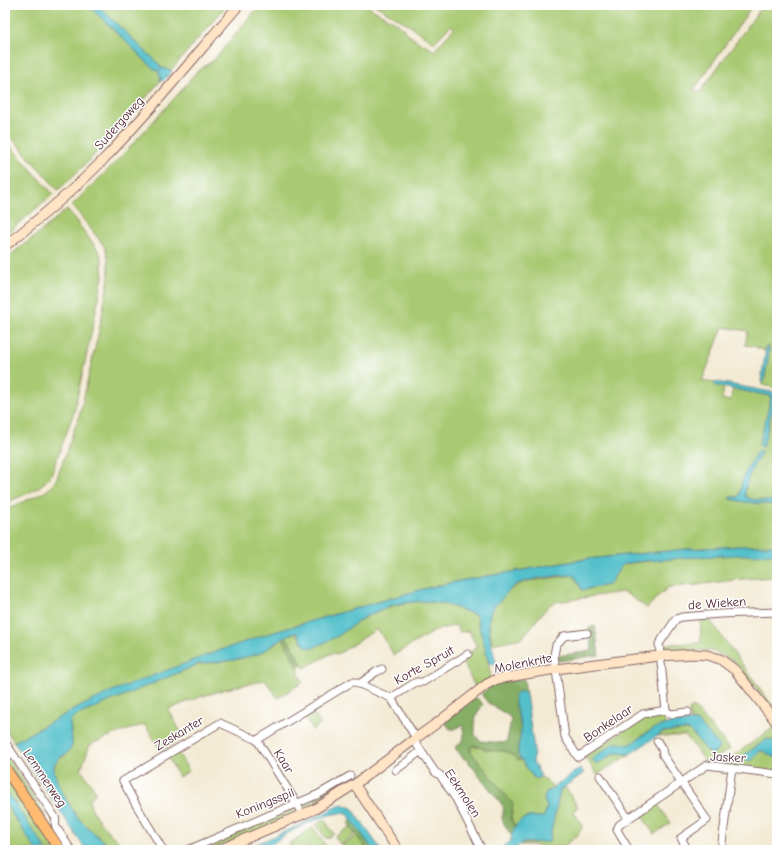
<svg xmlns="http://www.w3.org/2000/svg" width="782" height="855" font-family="'Comic Neue',sans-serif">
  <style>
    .green { fill: #a9ca73; stroke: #7a744f }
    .forest { fill: #86ae65; stroke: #686648 }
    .water { fill: #52c0cb; stroke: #4e707b }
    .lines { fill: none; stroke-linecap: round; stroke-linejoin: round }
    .street-casing { stroke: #856666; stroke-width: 9 }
    .secondary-casing { stroke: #856666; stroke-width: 11 }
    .primary-casing { stroke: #856666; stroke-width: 12 }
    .street { stroke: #fff; stroke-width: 7 }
    .secondary { stroke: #ffe4c6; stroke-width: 9 }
    .primary { stroke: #ffbb71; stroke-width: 10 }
    .labels { text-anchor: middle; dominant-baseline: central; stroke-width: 3; stroke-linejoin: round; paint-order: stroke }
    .street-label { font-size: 13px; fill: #4a1f2b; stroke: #fff }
  </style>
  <rect width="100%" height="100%" fill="#fff"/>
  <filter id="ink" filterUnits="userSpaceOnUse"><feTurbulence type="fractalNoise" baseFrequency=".025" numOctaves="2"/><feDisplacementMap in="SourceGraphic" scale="8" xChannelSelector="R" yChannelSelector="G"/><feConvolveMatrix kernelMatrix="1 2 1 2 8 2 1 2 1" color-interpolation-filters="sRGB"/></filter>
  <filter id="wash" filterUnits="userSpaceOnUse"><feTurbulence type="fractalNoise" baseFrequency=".012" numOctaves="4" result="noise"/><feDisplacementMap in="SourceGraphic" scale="16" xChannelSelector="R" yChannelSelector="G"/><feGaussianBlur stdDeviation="0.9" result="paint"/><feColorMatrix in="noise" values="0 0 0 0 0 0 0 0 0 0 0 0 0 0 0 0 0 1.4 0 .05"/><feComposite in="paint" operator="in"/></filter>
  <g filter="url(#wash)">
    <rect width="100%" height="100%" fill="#f3ead3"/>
    <!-- green -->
    <g class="green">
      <path d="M5,5H88L153,68L160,71L161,77L160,80H161C128,119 96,156 58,190L18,145L5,132Z"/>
      <path d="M97,5H227L171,70L161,69L160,68L161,67L157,62L142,48Z"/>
      <path d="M260,5H367L372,9L393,21L403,28L406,33L423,45L425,44L434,51L454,28L451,25L434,43L409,25L375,5H753L707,71L694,90L700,92L763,5H777V388L762,385V383L764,382L768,360L769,347L768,346L766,347L765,351L753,346L745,345L748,331L723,327L702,381L715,383V384L716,386L724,387L722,399L730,401L733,389L771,396V398L763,446L775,400L777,399V502L750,499L745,496C745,480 753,466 761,453L758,450L748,467L742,483L739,496L738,497H730V499L745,502L777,505V545L739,546L687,549L586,559L459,581L423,589L318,619L271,633L218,651L112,692L73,710L14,742L5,728V510L45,492L52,486L57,478L80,413L99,331L109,278L108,258L106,250L101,242L72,205L108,170L128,149L181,91L196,72L214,60Z"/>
      <path d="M5,141L13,149L53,194L5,235Z"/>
      <path d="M67,209L95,246L100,253L102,260L103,277L92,330L74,412L51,475C41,490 21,496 5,503V259L38,234Z"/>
      <path d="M777,554V577L742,579L696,585L669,587L658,596L647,608L627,594L622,592L556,602L550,605L545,610L522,638L492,644L489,628V615L491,612L494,606L511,589L519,584L528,581L574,575L582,590L608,585L622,565L630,563L669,559L724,555Z"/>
      <path d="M424,601L445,604L471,613L476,615L477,618L485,646L491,678L476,688L461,659L477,647L469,631L460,632L456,625L437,630L429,634L394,655L377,629L338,654L332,653L304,668L286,636C296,631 297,633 302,642L338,636L360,620L382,609L403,603Z"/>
      <path d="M701,620H710L777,712L775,713L742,670L734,661L728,658L711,651L696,650L664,653V644L700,643Z"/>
      <path d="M283,638L300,671L298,672L303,682L278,698L265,680L226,689L200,697L169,709V711L184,737L161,751L146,726L143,725L115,734L92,744L89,747L81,770L94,788L95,791V794L89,800C93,820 113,835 127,850H113C103,840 91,831 81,821C72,812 53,779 54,767C56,758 65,757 69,751C74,742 70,731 70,721L75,716L199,664L234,660L258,654L274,645Z"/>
      <path d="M316,705L319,709L313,713L321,724L313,730L304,717L298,721L296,718Z"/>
      <path d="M694,707L730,749L707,764L686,736H657L663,732L687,730L690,731L711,755L720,748L717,743L698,722L695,721L691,720L689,710Z"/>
      <path d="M659,715L663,716L664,717L665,725C651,728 641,737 629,745L621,743L597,765L614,753L630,754L597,775L585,756L643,718Z"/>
      <path d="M776,726L777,728V745C774,742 771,739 767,739L744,755L746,760H753C764,741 765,758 777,757V773L720,765Z"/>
      <path d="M472,746C478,745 482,749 488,750C503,752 505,748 518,760H522L533,777H540V776L554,787L546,792L544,800L547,807L544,817H534L517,824L515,827L511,818L513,808L471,752V748Z"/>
      <path d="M177,751L189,771L179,777L167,756Z"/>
      <path d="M5,754L45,814L42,817L5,762Z"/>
      <path d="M5,774L56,850H46L5,789Z"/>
      <path d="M351,776L353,779C337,790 321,801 303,809L301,808L300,806Z"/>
      <path d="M565,787L578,807L573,811L583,826L577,836L558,850H549L535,845H520L522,843L549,842L560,790Z"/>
      <path d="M5,803L36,850H5Z"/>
      <path d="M658,805L671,823L654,834L642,816Z"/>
      <path d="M295,808L297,812L292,816L212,850H195Z"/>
      <path d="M324,819L334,834L326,839L316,825Z"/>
      <path d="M313,827L329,850H293L289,844Z"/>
      <path d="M350,827L355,834L341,845L335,837Z"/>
      <path d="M357,835L367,850H336Z"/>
    </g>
    <!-- forest -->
    <g class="forest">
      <path d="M595,626L599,655L558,661L557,656L592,651L589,628Z"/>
      <path d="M286,636L302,665L298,667L283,638Z"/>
      <path d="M524,679L526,694L524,692L520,723L521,729L518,751V755L522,760H518C505,748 503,752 488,750C483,749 478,745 472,746L471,748V752L513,804L511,818L515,827L511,835C508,830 502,823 502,817C503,812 504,811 503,806L467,760L463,758L455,748C457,745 459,744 462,741C466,736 463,730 462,725L455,729H450L444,721L476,697L483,704L477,714L475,720V735L478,739L481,741L504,743L507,740L511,720L509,716L488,703L481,694L494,684L502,682Z"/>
      <path d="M352,820L373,850H367L348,823Z"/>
    </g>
    <!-- water -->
    <g class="water">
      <path d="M88,5H97L142,48L157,62L161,67L160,68L161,69L163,68L166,69L171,70L172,71L168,76H166L167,77L163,81L160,80L161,76L158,73L160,71L159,70L158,71L153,68Z"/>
      <path d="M767,346L769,348L768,360L764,382L762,383L761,382L766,347Z"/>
      <path d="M717,382L777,393V399L775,400L763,446L762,447L759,445L771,398V396L716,386L714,383Z"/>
      <path d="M758,450L761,451V453C753,466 745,480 745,496L750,499L777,502V505L745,502L730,499L729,498L730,497H738L739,496L742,483L748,467Z"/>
      <path d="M777,545V554C739,555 700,556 662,560C649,561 634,561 622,565L610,583L608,585L582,590L574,575C561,575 524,579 514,586C508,591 504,596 499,602C495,605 491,609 490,614C486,628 493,649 496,663L492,665L489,663L477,618L476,615L471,613L445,604L424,601L403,603L392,605L375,612L360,620L338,636L313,648L307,647L305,646L298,634L296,633H292L286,636L267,649L258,654L234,660L199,664L75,716L70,721C70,728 73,740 72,746C69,755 56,757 54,766C53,779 72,812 81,821C91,831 103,840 113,850H86L14,742L73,710L112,691L218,651L271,633L318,619L423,589L459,581L586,559L687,549L739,546Z"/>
      <path d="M520,691H523L526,694L534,749L533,762L540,774V777C537,779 536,779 533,777L518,755C517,746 521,738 521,729C521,720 515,711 515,701C514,696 516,693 520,691Z"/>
      <path d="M685,721H695L698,722L717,743L720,748L711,755L690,731L687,730L663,732L630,754L614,753L597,765L592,759L614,743H621L629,745C637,740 645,733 653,729C663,724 674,723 685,721Z"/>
      <path d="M767,739C771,739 774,742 777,745V757C769,758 767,750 761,751C755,752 755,760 748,761L744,757V755Z"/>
      <path d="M580,768L584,773L560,790L549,842L522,843L513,850H499L511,841C511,831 517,820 528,817C533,816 539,817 544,817L547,807L544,800L545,794Z"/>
      <path d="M5,789L41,842L46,850H36L5,803Z"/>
      <path d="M342,805L350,807L353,809L381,850H373L348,815C337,807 297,828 285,835C279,838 268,848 262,850C258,851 248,850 243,850L302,824L338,806Z"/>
    </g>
  </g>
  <g filter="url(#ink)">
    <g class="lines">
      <!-- street casing -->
      <g class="street-casing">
        <g id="street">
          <path d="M587,633L564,636L556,645L554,655L565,737L578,757L643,714L666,710L659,644L676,619L682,617L720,614L777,612"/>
          <path d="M359,684L376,672L382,669"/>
          <path d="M391,698L416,682H423L468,654"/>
          <path d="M666,710L670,714L688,712"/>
          <path d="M257,740L297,804L302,815"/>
          <path d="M657,741L662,749L663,755L707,820L681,838L688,850"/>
          <path d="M5,742L55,817C57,820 54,823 56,827L71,850"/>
          <path d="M421,751L435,772L440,775L456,799L482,850"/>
          <path d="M396,770L421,751L414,740"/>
          <path d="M600,776L628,818"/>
          <path d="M163,850L135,803L123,781L220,723L257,740L352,682H355L391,698L416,738"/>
          <path d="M188,850L319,794L350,776"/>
          <path d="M629,850L617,830L619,825L707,765L777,774"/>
          <path d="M721,850L732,768"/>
        </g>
      </g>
      <!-- secondary casing -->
      <g class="secondary-casing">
        <g id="secondary">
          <path d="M5,246C39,219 73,191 103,160C151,111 194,57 239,5"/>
          <path d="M355,785L398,850"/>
          <path d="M219,850L315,809L336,796L358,782L416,738L437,723L487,684L497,679L556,669L659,656L695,654L707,655L720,659L735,670L777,723"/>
        </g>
      </g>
      <!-- primary casing -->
      <g class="primary-casing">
        <path id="primary" d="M5,768L60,850"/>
      </g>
      <!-- street -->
      <use href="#street" class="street"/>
      <!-- secondary -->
      <use href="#secondary" class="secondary"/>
      <!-- primary -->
      <use href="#primary" class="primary"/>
    </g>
  </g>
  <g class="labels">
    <!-- street labels -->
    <g class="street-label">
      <text transform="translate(119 123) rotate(-48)">Sudergoweg</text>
      <text transform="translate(717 603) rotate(-4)">de Wieken</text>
      <text transform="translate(523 663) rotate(-11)">Molenkrite</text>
      <text transform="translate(424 665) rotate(-29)">Korte Spruit</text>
      <text transform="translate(608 723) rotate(-34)">Bonkelaar</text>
      <text transform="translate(179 733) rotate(-31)">Zeskanter</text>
      <text transform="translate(728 757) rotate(3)">Jasker</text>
      <text transform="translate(284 761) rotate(58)">Kaar</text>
      <text transform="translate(45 778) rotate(56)">Lemmerweg</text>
      <text transform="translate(463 793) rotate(57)">Eekmolen</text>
      <text transform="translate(265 803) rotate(-22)">Koningsspil</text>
    </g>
  </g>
  <!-- margin -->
  <rect width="782" height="855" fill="none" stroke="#fff" stroke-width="20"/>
</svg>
